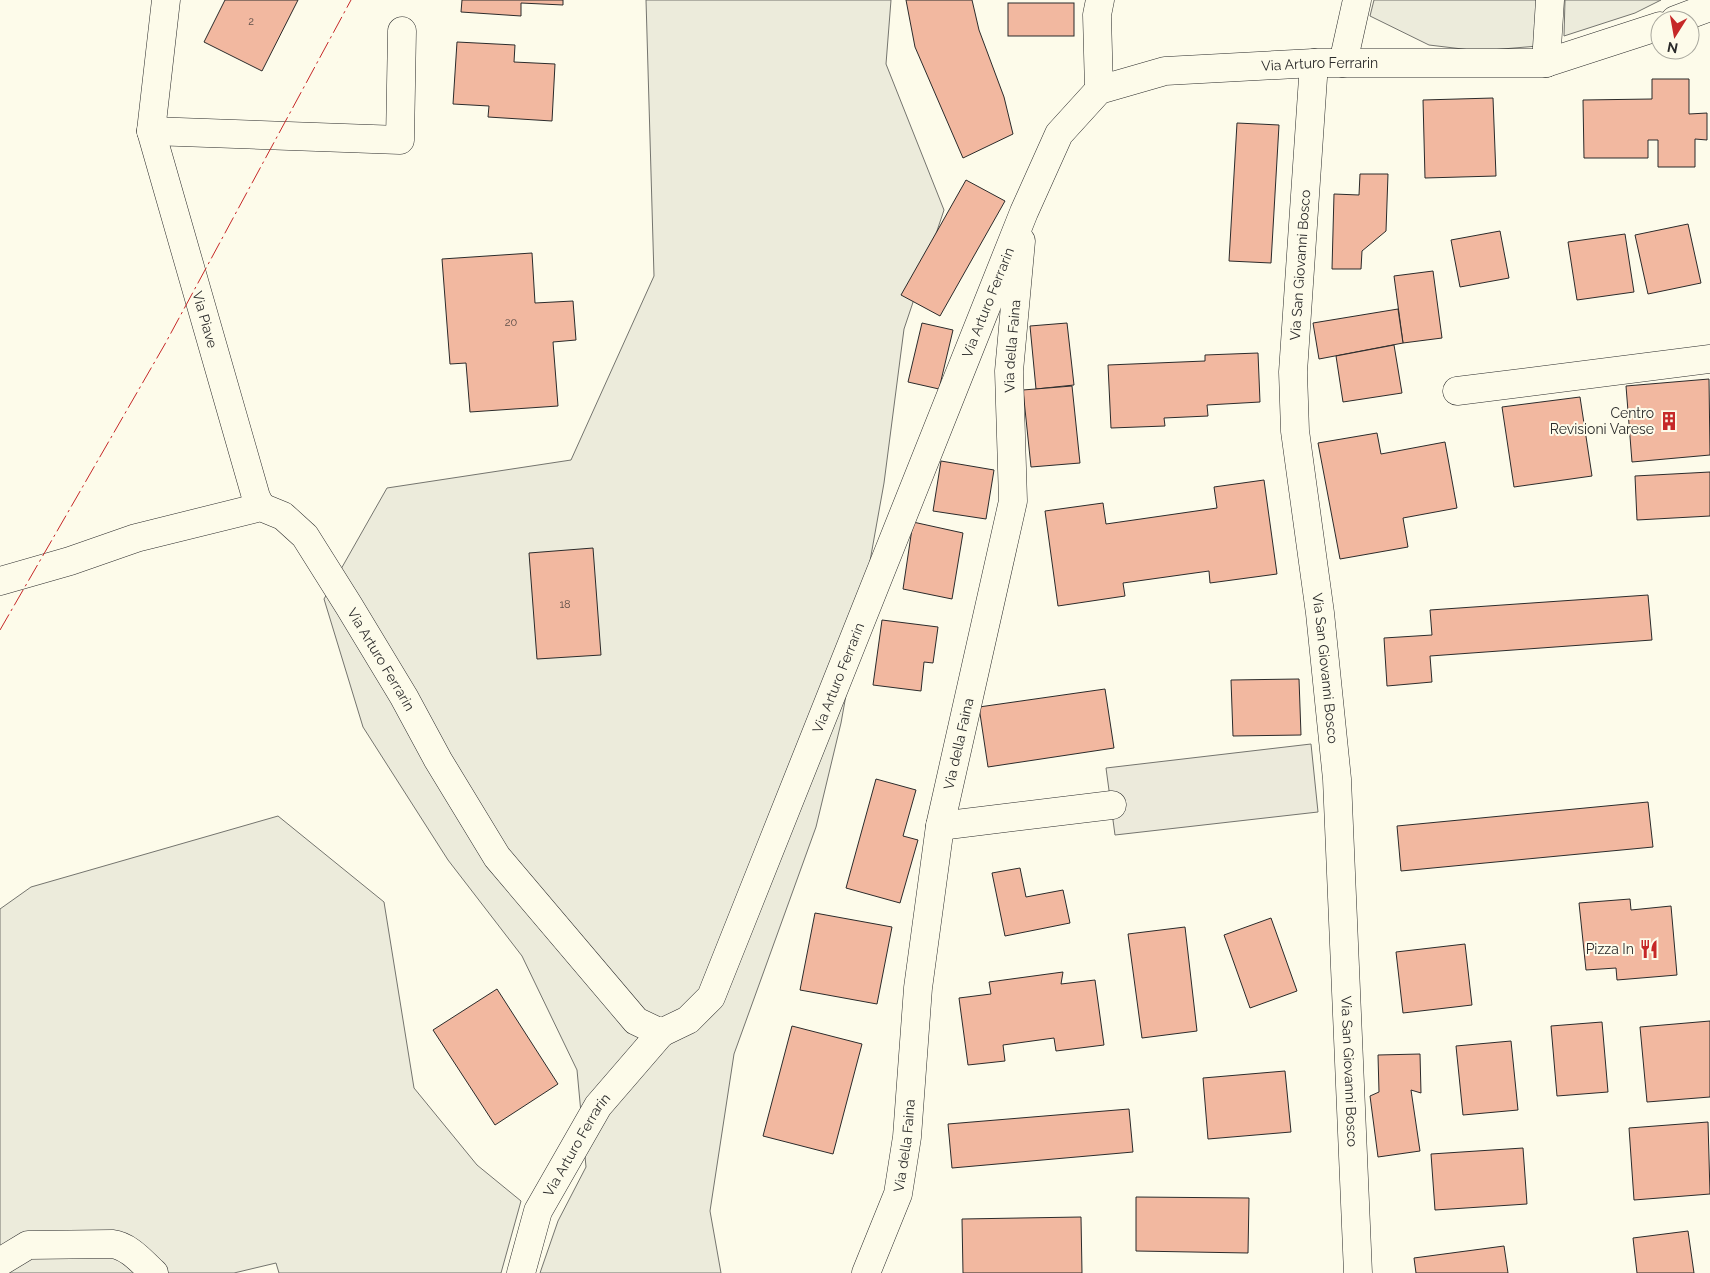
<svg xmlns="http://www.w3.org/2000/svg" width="1710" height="1273" font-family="Raleway,sans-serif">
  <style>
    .green { fill: #ecebdb; stroke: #74746e }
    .parking { fill: #eceadb; stroke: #74746e }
    .building { fill: #f2b8a0; stroke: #2b2b2b }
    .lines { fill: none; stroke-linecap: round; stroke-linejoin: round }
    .minor-casing { stroke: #2b2b2b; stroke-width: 29 }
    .minor { stroke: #fdfbea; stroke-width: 28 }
    .power { stroke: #c62828; stroke-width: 1; stroke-dasharray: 18 4 2.5 4; stroke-linecap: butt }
    .labels { text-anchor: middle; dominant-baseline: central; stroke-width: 4; stroke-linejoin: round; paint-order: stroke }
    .number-label { font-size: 11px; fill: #5d4e48 }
    .street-label { font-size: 14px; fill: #2b2b2b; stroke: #fdfbea }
    .poi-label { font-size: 14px; fill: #2b2b2b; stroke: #fdfbea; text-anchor: end }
  </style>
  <rect width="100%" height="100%" fill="#fdfbea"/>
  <!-- green -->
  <g class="green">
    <path d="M646,0H891L886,64L944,210L904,329L884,483L841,723L816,827L734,1054L710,1211L721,1273H540L558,1221L586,1167L577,1070L522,956L448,860L363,727L324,599L387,488L571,460L654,276Z"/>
    <path d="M1374,0H1540L1538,46L1479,51L1429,45L1370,16Z"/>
    <path d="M1565,0H1661L1635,13L1564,36Z"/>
    <path d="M278,816L384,902L414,1088L477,1165L521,1201L501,1273H279L276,1263L234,1273H0V909L31,887Z"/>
  </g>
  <!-- parking -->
  <path class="parking" d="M1311,744L1318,812L1115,835L1106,768Z"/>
  <!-- building -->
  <g class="building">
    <path d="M225,0H298L262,71L204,42Z"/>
    <path d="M462,0H563V5L521,3V16L461,12Z"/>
    <path d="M906,0H972L979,30L1004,97L1013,134L963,158L915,47Z"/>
    <rect x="1008" y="3" width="66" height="33"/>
    <path d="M457,42L515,45L514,62L555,64L552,121L488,117L489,106L453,104Z"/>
    <path d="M1652,79H1689V114L1707,113V140L1695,139V167H1658V140H1648V158H1584L1583,100L1652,99Z"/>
    <path d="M1493,98L1496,176L1425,178L1423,100Z"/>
    <path d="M1237,123L1279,125L1271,263L1229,261Z"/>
    <path d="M1360,174H1388L1386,231L1362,251L1361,269H1332L1334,194L1359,195Z"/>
    <path d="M966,180L1005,201L940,316L901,295Z"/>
    <path d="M1688,224L1701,283L1648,294L1635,235Z"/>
    <path d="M1500,231L1509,278L1460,287L1451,240Z"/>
    <path d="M1625,234L1634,292L1577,300L1568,242Z"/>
    <path d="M532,253L535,303L573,301L576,340L553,342L558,406L470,412L466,363L450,364L442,259Z"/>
    <path d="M1433,271L1442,338L1403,343L1394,276Z"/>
    <path d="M1398,309L1403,343L1319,359L1313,323Z"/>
    <path d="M922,323L953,330L939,389L908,382Z"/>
    <path d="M1067,323L1074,385L1036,389L1030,326Z"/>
    <path d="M1394,345L1402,393L1343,402L1336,356Z"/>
    <path d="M1258,353L1260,402L1207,405L1208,416L1164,418L1165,426L1111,428L1108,365L1205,361V355Z"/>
    <path d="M1709,379L1710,455L1632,462L1626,386Z"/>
    <path d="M1072,386L1080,463L1031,467L1023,390Z"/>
    <path d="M1580,397L1592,476L1514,487L1502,407Z"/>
    <path d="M1377,433L1381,454L1445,442L1457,508L1403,518L1408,547L1340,559L1318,443Z"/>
    <path d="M941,461L994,470L986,519L933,511Z"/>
    <path d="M1710,472V516L1637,520L1635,476Z"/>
    <path d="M1264,480L1277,574L1210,583L1209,571L1123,583L1125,596L1058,606L1045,511L1103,503L1106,524L1217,508L1214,487Z"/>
    <path d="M913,522L963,533L952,599L903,589Z"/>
    <path d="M593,548L601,655L537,659L529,553Z"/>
    <path d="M1648,595L1652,640L1430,656L1432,682L1387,686L1384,638L1432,635L1430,610Z"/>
    <path d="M882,620L938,627L933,663L924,662L921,691L873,685Z"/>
    <path d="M1299,679L1301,735L1233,736L1231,680Z"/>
    <path d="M1105,689L1114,748L988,767L979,707Z"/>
    <path d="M876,779L916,790L903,836L918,840L900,903L846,888Z"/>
    <path d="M1648,802L1653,847L1401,871L1397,826Z"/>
    <path d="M1020,868L1026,897L1063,890L1070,923L1005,936L992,873Z"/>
    <path d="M1630,899L1631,910L1671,906L1677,975L1617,980L1616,968L1586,970L1579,903Z"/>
    <path d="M815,913L892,927L877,1004L800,990Z"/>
    <path d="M1271,918L1297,991L1250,1008L1224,935Z"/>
    <path d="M1185,927L1197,1031L1142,1038L1128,934Z"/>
    <path d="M1465,944L1472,1005L1403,1013L1396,952Z"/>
    <path d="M1063,972L1061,984L1095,980L1104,1045L1056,1051L1054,1038L1003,1045L1005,1061L968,1065L959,998L991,994L989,982Z"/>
    <path d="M497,989L558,1084L495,1125L433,1030Z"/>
    <path d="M1710,1021V1097L1647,1102L1640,1027Z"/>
    <path d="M1602,1022L1608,1092L1557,1096L1551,1026Z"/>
    <path d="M792,1026L862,1044L833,1154L763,1136Z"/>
    <path d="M1511,1041L1518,1110L1463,1115L1456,1046Z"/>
    <path d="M1420,1054L1421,1093L1411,1090L1420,1151L1378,1157L1370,1096L1379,1092L1378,1055Z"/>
    <path d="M1285,1071L1291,1132L1208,1139L1203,1078Z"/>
    <path d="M1129,1109L1133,1152L952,1168L948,1124Z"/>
    <path d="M1708,1122L1710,1194L1634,1200L1629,1128Z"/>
    <path d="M1523,1148L1527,1204L1435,1210L1431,1154Z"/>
    <path d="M1136,1197L1249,1198L1248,1253L1136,1251Z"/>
    <path d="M1081,1217L1082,1273H963L962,1219Z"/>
    <path d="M1688,1231L1694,1273H1637L1633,1238Z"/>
    <path d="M1504,1246L1508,1273H1416L1414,1258Z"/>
  </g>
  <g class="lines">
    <!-- minor casing -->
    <g class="minor-casing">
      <g id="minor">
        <path id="s1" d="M166,0L151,131L256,497L261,507"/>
        <path d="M1675,20L1710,7"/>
        <path id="s2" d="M1314,63L1293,372L1295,431L1320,613L1337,779L1358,1273"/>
        <path d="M1343,63L1357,0"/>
        <path d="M1546,63L1550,0"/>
        <path d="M1099,90L1097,15L1100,0"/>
        <path d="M151,131L400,140L402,31"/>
        <path d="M1457,391L1710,359"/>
        <path id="s3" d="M0,581L70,561L136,538L261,507L283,516L305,536L349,606L404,697L438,760L497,857L636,1021L661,1033L688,1020L711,997L1024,212L1059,134L1099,90L1165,71L1314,63H1546L1660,26"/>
        <path d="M940,826L1112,805"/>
        <path d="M0,1262L28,1245L112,1244C129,1246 142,1262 154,1273"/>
        <path id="s4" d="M521,1273L538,1211L598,1106L661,1033"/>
        <path id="s5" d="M866,1273L898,1194L907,1137L918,988L940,826L1013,501L1009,371L1021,241"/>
      </g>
    </g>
    <!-- minor -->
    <use href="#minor" class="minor"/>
    <!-- power -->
    <path class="power" d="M0,630L165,344L351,0"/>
  </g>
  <!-- icons -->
  <defs>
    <g id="building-bare" transform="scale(1.5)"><path d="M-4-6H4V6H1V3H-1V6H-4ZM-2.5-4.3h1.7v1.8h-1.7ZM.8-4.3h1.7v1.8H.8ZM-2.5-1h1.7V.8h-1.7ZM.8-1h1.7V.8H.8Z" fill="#c62828" stroke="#fdfbea" stroke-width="2.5" paint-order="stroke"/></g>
    <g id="restaurant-bare" transform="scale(1.5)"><path d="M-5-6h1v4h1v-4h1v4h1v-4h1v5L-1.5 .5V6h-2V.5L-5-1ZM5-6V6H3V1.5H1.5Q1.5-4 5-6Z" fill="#c62828" stroke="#fdfbea" stroke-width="2.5" paint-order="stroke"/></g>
  </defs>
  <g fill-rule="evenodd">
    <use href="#building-bare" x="1669" y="421"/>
    <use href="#restaurant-bare" x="1649" y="949"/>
  </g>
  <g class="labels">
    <!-- number labels -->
    <g class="number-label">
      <text x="251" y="21">2</text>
      <text x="511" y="322">20</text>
      <text x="565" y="604">18</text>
    </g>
    <!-- street labels -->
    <g class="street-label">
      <text stroke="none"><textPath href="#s3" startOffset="2218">Via Arturo Ferrarin</textPath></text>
      <text transform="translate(1300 265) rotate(-86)">Via San Giovanni Bosco</text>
      <text stroke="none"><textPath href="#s3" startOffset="1752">Via Arturo Ferrarin</textPath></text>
      <text stroke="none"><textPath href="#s1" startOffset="328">Via Piave</textPath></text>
      <text stroke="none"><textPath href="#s5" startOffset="944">Via della Faina</textPath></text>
      <text stroke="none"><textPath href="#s3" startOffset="470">Via Arturo Ferrarin</textPath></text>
      <text stroke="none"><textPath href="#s2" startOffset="608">Via San Giovanni Bosco</textPath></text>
      <text stroke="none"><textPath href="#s3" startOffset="1348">Via Arturo Ferrarin</textPath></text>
      <text stroke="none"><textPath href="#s5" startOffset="540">Via della Faina</textPath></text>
      <text stroke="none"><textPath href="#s2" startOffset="1012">Via San Giovanni Bosco</textPath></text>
      <text stroke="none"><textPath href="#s5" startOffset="134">Via della Faina</textPath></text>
      <text stroke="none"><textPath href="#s4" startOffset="141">Via Arturo Ferrarin</textPath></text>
    </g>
    <!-- poi labels -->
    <g class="poi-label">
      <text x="1654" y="413">Centro<tspan x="1654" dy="16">Revisioni Varese</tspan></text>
      <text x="1634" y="949">Pizza In</text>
    </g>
  </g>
  <!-- north arrow -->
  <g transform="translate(1675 35) rotate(191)"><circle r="24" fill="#fdfbea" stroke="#a9a89e"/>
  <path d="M0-4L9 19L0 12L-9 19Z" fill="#c62828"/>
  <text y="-8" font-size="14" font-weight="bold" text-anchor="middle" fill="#2b2b2b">N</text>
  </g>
</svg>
